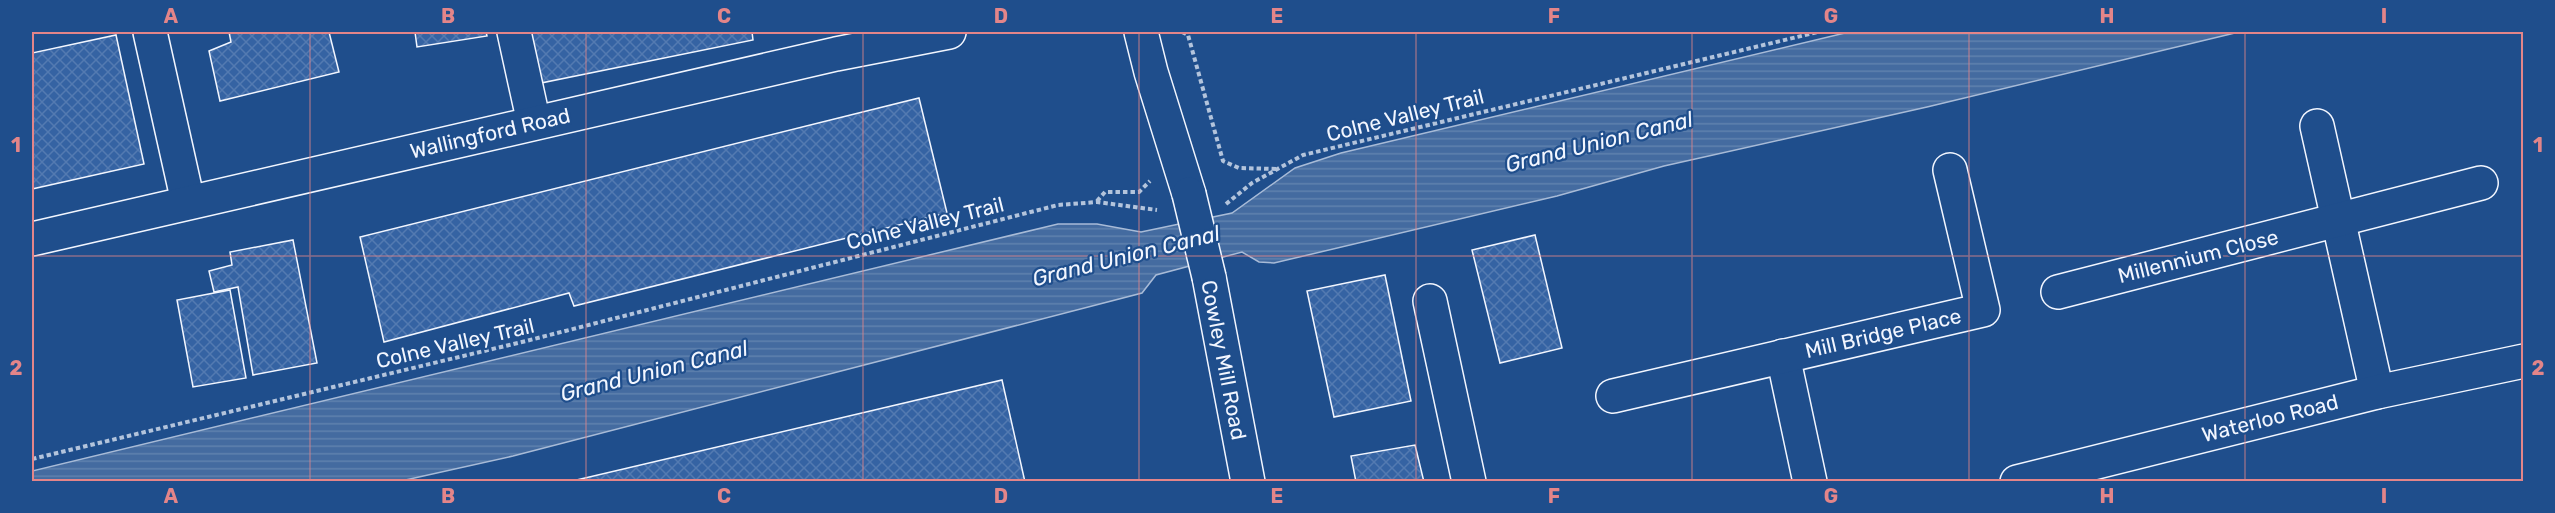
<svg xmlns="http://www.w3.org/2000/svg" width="2555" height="513" font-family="Rubik,sans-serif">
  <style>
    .water { fill: url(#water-rules); stroke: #a8bbd7; stroke-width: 1.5 }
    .building { fill: url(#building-cross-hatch); stroke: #f2f6ff; stroke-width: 1.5 }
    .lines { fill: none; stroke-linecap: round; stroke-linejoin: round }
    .minor-casing { stroke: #f2f6ff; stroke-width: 36 }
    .path { stroke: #b3c4dc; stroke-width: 4; stroke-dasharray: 4.5 3; stroke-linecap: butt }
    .minor { stroke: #1f4e8c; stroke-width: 33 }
    .minor-bridge-casing { stroke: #f2f6ff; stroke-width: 36; stroke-linecap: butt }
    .minor-bridge { stroke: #1f4e8c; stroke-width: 33 }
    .grid { fill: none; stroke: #e38589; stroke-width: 1.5; stroke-opacity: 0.55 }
    .labels { text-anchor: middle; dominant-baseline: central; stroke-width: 4.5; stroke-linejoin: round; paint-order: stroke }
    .street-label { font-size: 21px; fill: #f2f6ff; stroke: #1f4e8c }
    .water-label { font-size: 22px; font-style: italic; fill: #f2f6ff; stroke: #1f4e8c }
    .neatline { fill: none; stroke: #e38589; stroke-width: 2 }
    .grid-label { font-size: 20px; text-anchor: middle; font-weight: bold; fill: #e38589 }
  </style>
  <defs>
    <pattern id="water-rules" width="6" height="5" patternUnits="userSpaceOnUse" patternTransform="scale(1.5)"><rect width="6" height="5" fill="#446ba0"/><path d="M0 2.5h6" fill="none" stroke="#5f81ae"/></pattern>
    <pattern id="building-cross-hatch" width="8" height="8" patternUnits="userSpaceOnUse" patternTransform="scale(1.5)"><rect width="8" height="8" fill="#3563a3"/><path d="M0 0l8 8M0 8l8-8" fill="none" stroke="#537ab1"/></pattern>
  </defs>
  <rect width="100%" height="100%" fill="#1f4e8c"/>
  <!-- water -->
  <path class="water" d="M1849,32H2239L1927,107L1664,166L1557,196L1274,263L1259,262L1242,252L1156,275L1142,293L513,456L401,481L32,482V471L1058,224H1097L1141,232L1232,213L1295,168L1341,153Z"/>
  <!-- building -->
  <g class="building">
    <path d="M229,32H329L339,72L220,101L209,51L231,42Z"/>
    <path d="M415,32H486L487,36L417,47Z"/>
    <path d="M526,32H752L753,40L536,84Z"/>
    <path d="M116,35L144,164L32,189V53Z"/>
    <path d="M919,98L947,213L574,306L569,293L384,342L360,237Z"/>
    <path d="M1535,235L1562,348L1500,363L1472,250Z"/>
    <path d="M293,240L317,363L253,375L238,287L214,292L209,271L232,265L230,252Z"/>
    <path d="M1385,275L1411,401L1334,417L1307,291Z"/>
    <path d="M230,290L246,378L193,387L177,300Z"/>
    <path d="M1002,380L1025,482H568Z"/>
    <path d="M1415,445L1424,482H1356L1351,456Z"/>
  </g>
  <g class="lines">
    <!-- minor casing -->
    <g class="minor-casing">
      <g id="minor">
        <path d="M150,32L188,202"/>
        <path d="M514,32L534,123"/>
        <path d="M1141,32L1151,72L1189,194"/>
        <path d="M2317,126L2377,392"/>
        <path d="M32,239L836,54L949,32"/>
        <path d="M1209,277L1248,482"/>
        <path d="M2058,292L2481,183"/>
        <path d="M1430,301L1469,482"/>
        <path d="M1783,356L1810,482"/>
        <path d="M1613,396L1983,310L1950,170"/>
        <path d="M2017,482L2377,392L2524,361"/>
      </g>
    </g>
    <!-- path -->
    <g class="path">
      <path d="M1182,32L1188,35L1223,161L1239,168L1277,169"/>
      <path d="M1097,201L1105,192H1139L1150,181"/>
      <path d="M1226,204L1252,183L1303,155L1818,32"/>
      <path d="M32,459L526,341L1058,205L1097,202L1157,210"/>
    </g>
    <!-- minor -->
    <use href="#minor" class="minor"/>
    <!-- minor-bridge casing -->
    <g class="minor-bridge-casing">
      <path id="minor-bridge" d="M1189,194L1209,277"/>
    </g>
    <!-- minor-bridge -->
    <use href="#minor-bridge" class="minor-bridge"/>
  </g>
  <!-- grid -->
  <path class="grid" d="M310,32V482M586,32V482M863,32V482M1139,32V482M1416,32V482M1692,32V482M1969,32V482M2245,32V482M32,256H2524"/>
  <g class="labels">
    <!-- street labels -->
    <g class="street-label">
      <text transform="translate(1405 115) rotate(-14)">Colne Valley Trail</text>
      <text transform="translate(490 133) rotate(-13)">Wallingford Road</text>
      <text transform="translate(925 223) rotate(-14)">Colne Valley Trail</text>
      <text transform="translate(2198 256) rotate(-14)">Millennium Close</text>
      <text transform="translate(1883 333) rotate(-13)">Mill Bridge Place</text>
      <text transform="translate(455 343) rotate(-13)">Colne Valley Trail</text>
      <text transform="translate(1224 360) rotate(79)">Cowley Mill Road</text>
      <text transform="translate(2270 418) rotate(-14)">Waterloo Road</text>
    </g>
    <!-- water labels -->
    <g class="water-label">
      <text transform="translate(1599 142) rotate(-14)">Grand Union Canal</text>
      <text transform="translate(1126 256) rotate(-14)">Grand Union Canal</text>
      <text transform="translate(654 371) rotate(-14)">Grand Union Canal</text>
    </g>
  </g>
  <!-- border -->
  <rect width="2555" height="513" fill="none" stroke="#1f4e8c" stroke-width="66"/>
  <rect x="33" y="33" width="2489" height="447" class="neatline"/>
  <g class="grid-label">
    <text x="171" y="23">A</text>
    <text x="448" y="23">B</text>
    <text x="724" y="23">C</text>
    <text x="1001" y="23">D</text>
    <text x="1277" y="23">E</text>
    <text x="1554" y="23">F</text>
    <text x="1831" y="23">G</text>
    <text x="2107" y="23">H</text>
    <text x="2384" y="23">I</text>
    <text x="16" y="152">1</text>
    <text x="2538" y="152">1</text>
    <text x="16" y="375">2</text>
    <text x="2538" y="375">2</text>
    <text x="171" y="503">A</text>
    <text x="448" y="503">B</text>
    <text x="724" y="503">C</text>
    <text x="1001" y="503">D</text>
    <text x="1277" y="503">E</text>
    <text x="1554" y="503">F</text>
    <text x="1831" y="503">G</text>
    <text x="2107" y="503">H</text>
    <text x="2384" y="503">I</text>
  </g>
</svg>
